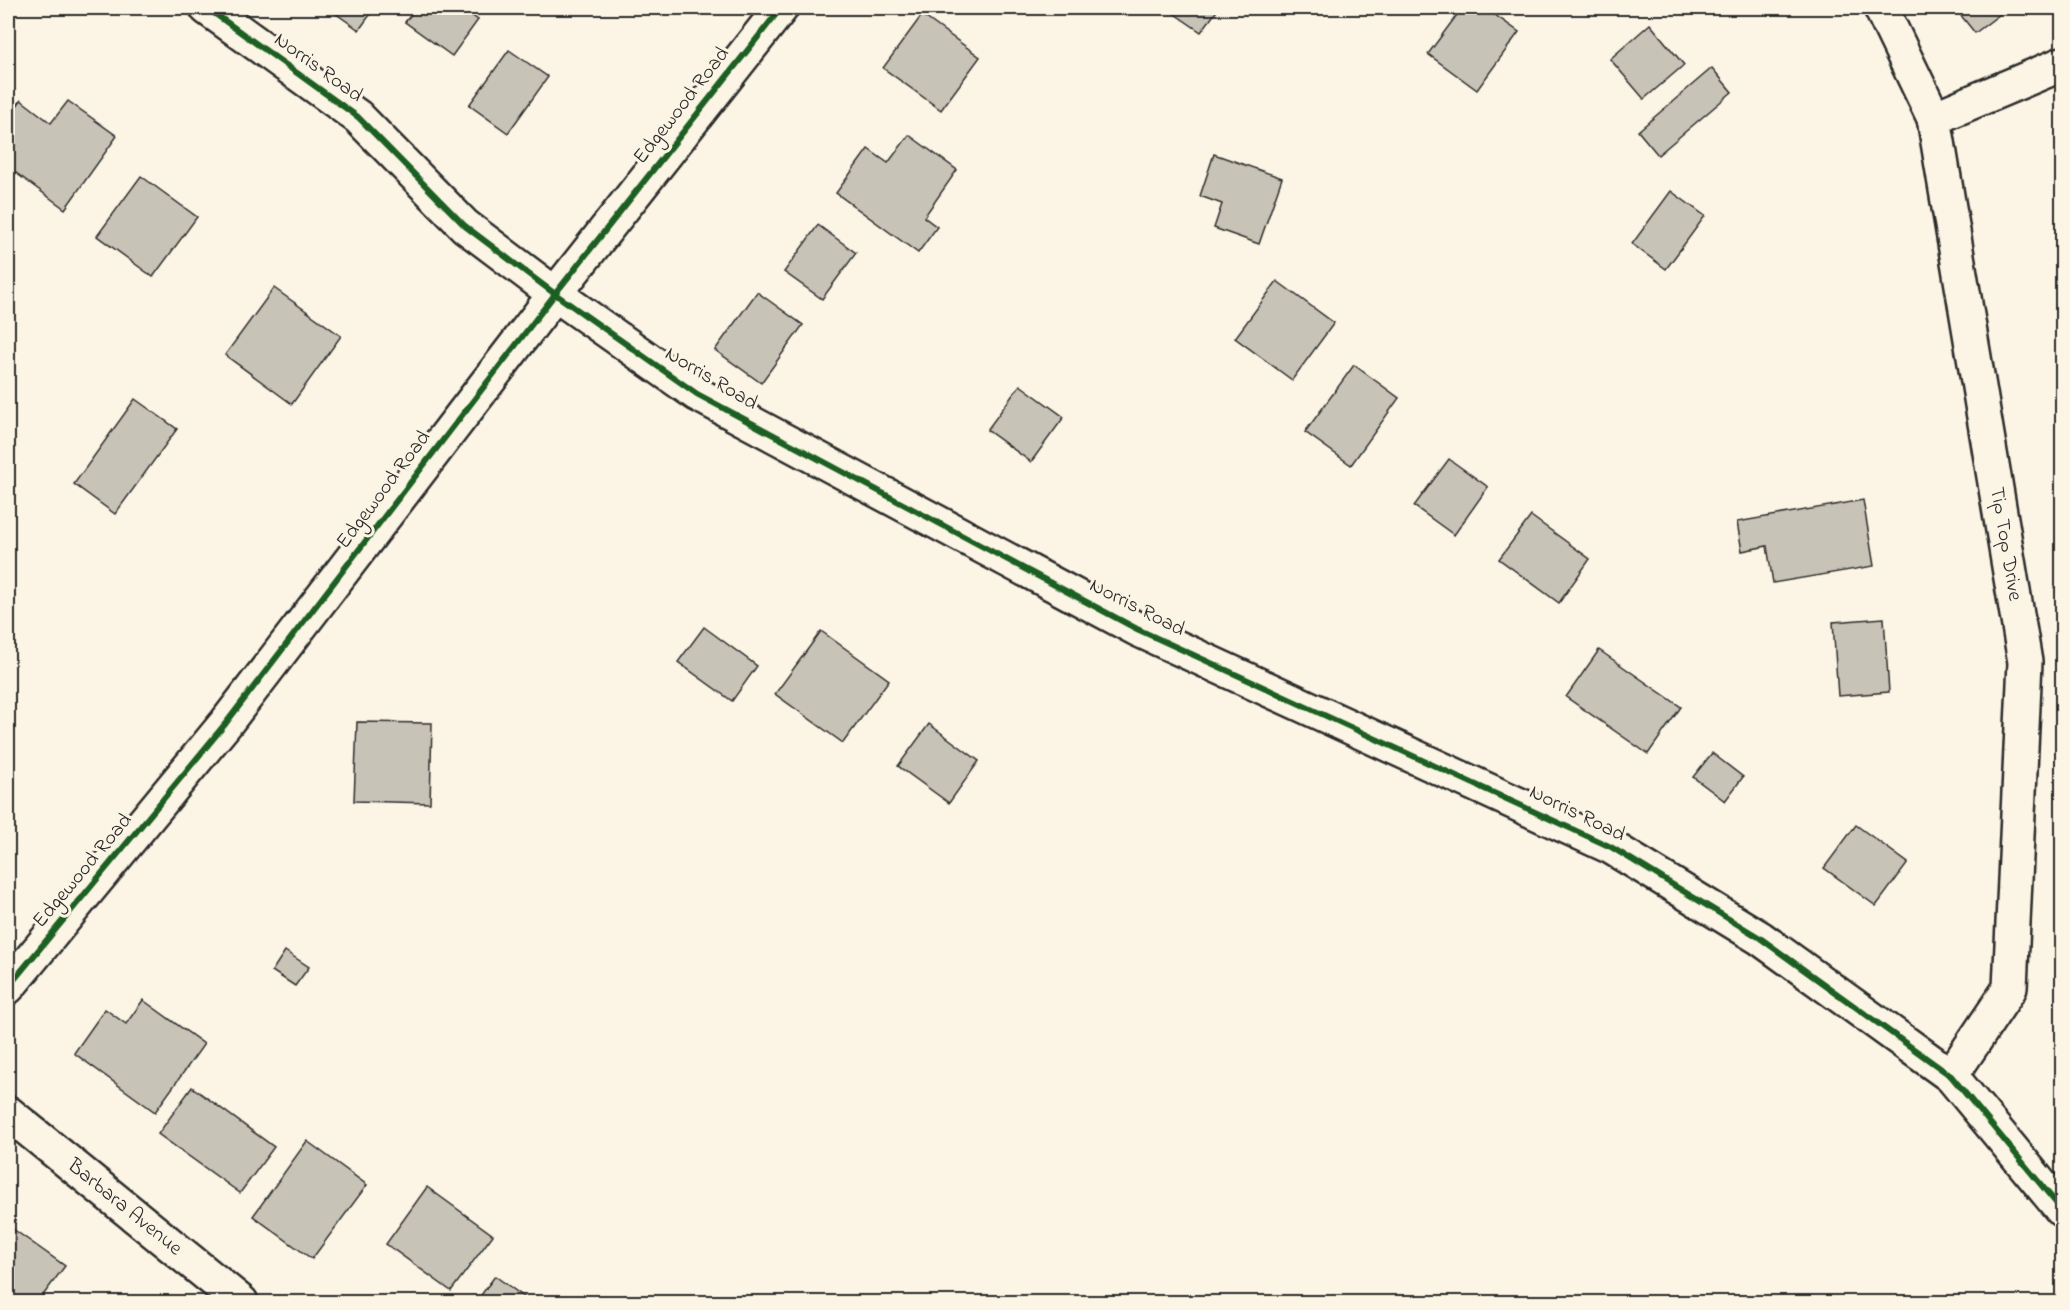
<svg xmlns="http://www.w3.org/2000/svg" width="2070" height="1310" font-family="'Indie Flower',sans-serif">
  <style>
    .building { fill: #c8c3b7; stroke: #2b2b2b; stroke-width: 1.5 }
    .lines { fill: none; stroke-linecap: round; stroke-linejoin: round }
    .minor-casing { stroke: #2b2b2b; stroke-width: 38 }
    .minor { stroke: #fcf5e5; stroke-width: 33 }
    .cycleway-casing { stroke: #fcf5e5; stroke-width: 10 }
    .cycleway { stroke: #1b5e20; stroke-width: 6 }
    .labels { text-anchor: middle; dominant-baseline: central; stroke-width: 6; stroke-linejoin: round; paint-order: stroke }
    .street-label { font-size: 21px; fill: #2b2b2b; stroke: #fcf5e5 }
  </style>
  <rect width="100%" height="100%" fill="#fcf5e5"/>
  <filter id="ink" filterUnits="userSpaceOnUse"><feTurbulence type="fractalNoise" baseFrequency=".0167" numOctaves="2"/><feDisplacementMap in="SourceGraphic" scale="12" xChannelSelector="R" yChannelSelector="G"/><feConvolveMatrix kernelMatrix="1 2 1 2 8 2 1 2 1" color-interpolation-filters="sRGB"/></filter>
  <g filter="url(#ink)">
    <!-- building -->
    <g class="building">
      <path d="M328,8H375L359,30Z"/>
      <path d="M416,8H461L478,20L452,56L405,22Z"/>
      <path d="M1166,8H1219L1201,32Z"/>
      <path d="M1462,8H1485L1519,32L1477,90L1428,54Z"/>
      <path d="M1955,8H2008L1975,33Z"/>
      <path d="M922,15L980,57L941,110L883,68Z"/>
      <path d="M1650,24L1684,65L1644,99L1610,59Z"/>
      <path d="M509,50L548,77L508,133L469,105Z"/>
      <path d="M1712,68L1732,92L1658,155L1638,131Z"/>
      <path d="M21,100L51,123L68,101L117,136L65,209L8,167V119Z"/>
      <path d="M909,135L957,170L924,217L937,227L918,253L836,193L868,149L888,163Z"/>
      <path d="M1214,154L1282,178L1259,244L1214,228L1222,204L1200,196Z"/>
      <path d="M141,176L197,217L153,277L97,236Z"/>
      <path d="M1671,191L1705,216L1666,269L1632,244Z"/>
      <path d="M818,225L856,253L822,299L784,272Z"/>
      <path d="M1277,281L1334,323L1292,380L1235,338Z"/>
      <path d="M274,288L341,336L292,404L225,355Z"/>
      <path d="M757,292L803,325L761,383L715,350Z"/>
      <path d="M2061,316H2062V379H2060Z"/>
      <path d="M1354,365L1399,398L1351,465L1305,432Z"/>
      <path d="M1020,385L1064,417L1031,462L987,430Z"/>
      <path d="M135,399L177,429L115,514L74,484Z"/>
      <path d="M1449,459L1488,487L1454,535L1414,506Z"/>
      <path d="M1863,500L1874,566L1773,583L1767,546L1742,551L1737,522Z"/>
      <path d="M1531,516L1590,559L1559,603L1499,559Z"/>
      <path d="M1884,618L1889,692L1838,696L1833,622Z"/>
      <path d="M704,627L757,666L732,701L678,662Z"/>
      <path d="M821,631L889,680L843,743L775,694Z"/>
      <path d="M1599,650L1681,707L1648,754L1566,697Z"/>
      <path d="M357,722L432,723L430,803L354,801Z"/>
      <path d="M929,724L979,761L949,803L898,766Z"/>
      <path d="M1712,753L1743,777L1725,801L1693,777Z"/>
      <path d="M1856,825L1908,863L1876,906L1824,868Z"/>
      <path d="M285,951L309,967L295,986L272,971Z"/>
      <path d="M143,1000L204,1044L155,1112L74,1053L105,1009L126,1024Z"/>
      <path d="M192,1087L274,1147L240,1193L158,1134Z"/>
      <path d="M307,1141L367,1185L312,1259L253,1216Z"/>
      <path d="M427,1187L493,1235L451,1291L386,1244Z"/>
      <path d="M13,1229L65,1266L38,1302H8V1236Z"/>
      <path d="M495,1276L531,1302H476Z"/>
    </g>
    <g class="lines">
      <!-- minor casing -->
      <g class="minor-casing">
        <g id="minor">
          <path d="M207,8L358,117L465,226L555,294L697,394L1137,629L1611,847L1760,938L1951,1076L2062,1210"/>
          <path id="s1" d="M1881,8L1934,118L2025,662L2010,988L1951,1076"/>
          <path d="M1934,118L2062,64"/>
          <path d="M8,987L226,723L555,294L781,8"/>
          <path id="s2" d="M8,1113L241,1302"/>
        </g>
      </g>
      <!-- minor -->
      <use href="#minor" class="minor"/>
      <!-- cycleway casing -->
      <g class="cycleway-casing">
        <g id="cycleway">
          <path d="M207,8L358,117L465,226L555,294L697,394L1137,629L1611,847L1760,938L1951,1076L2062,1210"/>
          <path d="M8,987L226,723L555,294L781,8"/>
        </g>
      </g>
      <!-- cycleway -->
      <use href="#cycleway" class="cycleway"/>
    </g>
  </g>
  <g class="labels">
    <!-- street labels -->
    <g class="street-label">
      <text transform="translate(318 68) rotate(36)">Norris Road</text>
      <text transform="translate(682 106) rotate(-52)">Edgewood Road</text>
      <text transform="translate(711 379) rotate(31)">Norris Road</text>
      <text transform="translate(384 490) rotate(-53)">Edgewood Road</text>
      <text stroke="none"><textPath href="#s1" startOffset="554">Tip Top Drive</textPath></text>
      <text transform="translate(1137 608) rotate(27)">Norris Road</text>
      <text transform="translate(1577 814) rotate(26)">Norris Road</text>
      <text transform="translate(83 871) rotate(-50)">Edgewood Road</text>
      <text stroke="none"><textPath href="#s2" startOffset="150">Barbara Avenue</textPath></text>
    </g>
  </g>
  <!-- margin -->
  <rect width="2070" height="1310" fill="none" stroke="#fcf5e5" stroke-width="30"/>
  <rect x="15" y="15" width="2040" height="1280" fill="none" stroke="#2b2b2b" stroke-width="2" filter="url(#ink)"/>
</svg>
